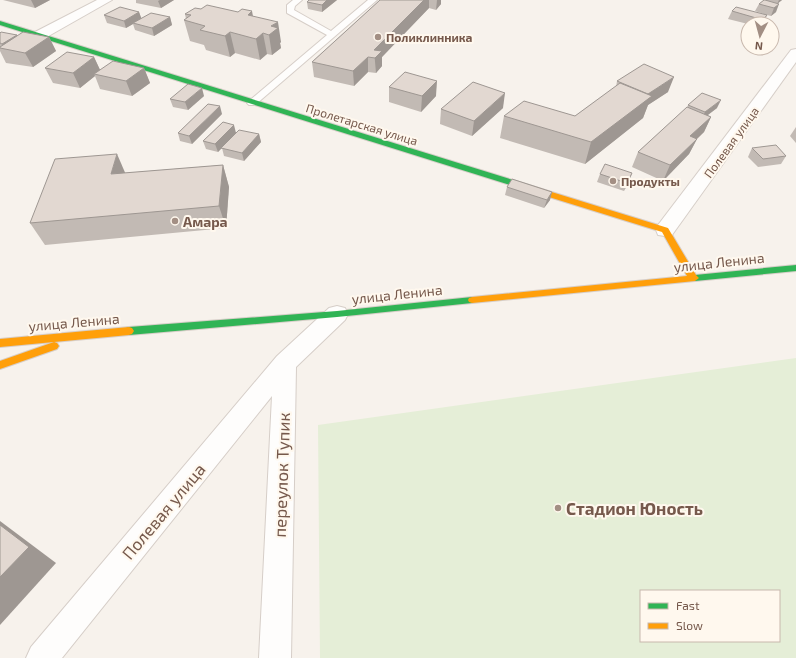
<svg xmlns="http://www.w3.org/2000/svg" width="796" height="658" font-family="'Exo 2',sans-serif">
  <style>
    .green { fill: #e5eed7; fill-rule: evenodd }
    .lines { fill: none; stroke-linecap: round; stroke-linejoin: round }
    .lane-casing { stroke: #d6cec8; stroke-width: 2 }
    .street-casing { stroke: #d6cec8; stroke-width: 2 }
    .fast-casing { stroke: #d7cec8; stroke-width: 2 }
    .slow-casing { stroke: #d7cec8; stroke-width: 2 }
    .lane { fill: #fefdfc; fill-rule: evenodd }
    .street { fill: #fefdfc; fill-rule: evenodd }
    .fast { fill: #30b455; fill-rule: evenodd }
    .slow { fill: #ff9f0a; fill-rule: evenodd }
    .wall { fill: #c2bab4 }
    .shaded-wall { fill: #9e9792 }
    .building { fill: #e2d8d1; stroke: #9e9792 }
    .poi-dot { fill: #a38f84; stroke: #fff8ee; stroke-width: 1.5 }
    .labels { text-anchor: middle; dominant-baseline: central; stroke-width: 4; stroke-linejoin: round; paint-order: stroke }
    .far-poi-label { font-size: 12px; font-weight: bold; fill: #76594c; stroke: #fff8ee; text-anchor: start }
    .far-street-label { font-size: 12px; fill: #76594c; stroke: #fff8ee }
    .poi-label { font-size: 14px; font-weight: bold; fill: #76594c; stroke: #fff8ee; text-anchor: start }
    .street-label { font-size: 14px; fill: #76594c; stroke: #fff8ee }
    .near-street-label { font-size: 17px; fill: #76594c; stroke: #fff8ee }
    .near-poi-label { font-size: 17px; font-weight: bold; fill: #76594c; stroke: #fff8ee; text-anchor: start }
  </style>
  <rect width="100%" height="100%" fill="#f7f2ec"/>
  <!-- green -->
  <path class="green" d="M796,358V658H320L318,425ZM641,591H779V641H641Z"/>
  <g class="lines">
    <!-- lane casing -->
    <g class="lane-casing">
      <path id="lane" d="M293,0H302L295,6L294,10L331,31L368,0H377L255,105H249L247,103L249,101L327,35L287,13V5Z"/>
    </g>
    <!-- street casing -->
    <g class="street-casing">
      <g id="street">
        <path d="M97,0H112L45,38L40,39L34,35L35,32Z"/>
        <path d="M796,49V62L672,235L665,236L658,235L656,230L658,225L791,50Z"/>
        <path d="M337,306L345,308L348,314L345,320L296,367L291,658H259L272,396L62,658H26L31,647L277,356L329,308Z"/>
      </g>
    </g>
    <!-- fast casing -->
    <g class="fast-casing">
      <g id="fast">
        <path d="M0,21L529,185L530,187L526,189H523L0,25Z"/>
        <path d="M796,265V271L695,281L691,278L695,275Z"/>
        <path d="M472,297L476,300L472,303L337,317L129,335L126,334L124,331L126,328L129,327L337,311Z"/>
      </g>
    </g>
    <!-- slow casing -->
    <g class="slow-casing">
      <g id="slow">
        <path d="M523,185H529L668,228L696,275L699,278L695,281L472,303L469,302L468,300L469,298L472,297L687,276L662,232L523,189Z"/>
        <path d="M129,327L132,328L134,331L132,334L129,335L0,347V339Z"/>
        <path d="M54,342L57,343L59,346L57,349L0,369V361Z"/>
      </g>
    </g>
    <!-- lane -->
    <use href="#lane" class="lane"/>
    <!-- street -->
    <use href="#street" class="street"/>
    <!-- fast -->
    <use href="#fast" class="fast"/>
    <!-- slow -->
    <use href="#slow" class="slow"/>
  </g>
  <!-- wall -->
  <g class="wall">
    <path d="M3,0H50L35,8Z"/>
    <path d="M136,0H174L161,8L136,3Z"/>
    <path d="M309,0H337L322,12L308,9L307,2Z"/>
    <path d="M380,0H441V4L436,10L429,8L382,57V66L376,73L368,72L354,86L314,77L312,62Z"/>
    <path d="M764,0H782L777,4L776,12L771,16L767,15L762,24H748L728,19L732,11L764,14L755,11L759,4Z"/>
    <path d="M201,9L253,16L281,42L280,43L281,48L272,55L267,54L260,60L235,53L230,57L206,50L204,45L190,41L184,20L186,19L185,14Z"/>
    <path d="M139,12L141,18L170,17L172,25L154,36L135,30L133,24L126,28L107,23L104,15Z"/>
    <path d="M0,33L17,36L49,37L56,51L33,67L6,63L0,51Z"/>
    <path d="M94,57L100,70L144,68L150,83L132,96L100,89L95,76L80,88L53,83L45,68Z"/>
    <path d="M617,81L668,92L648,105L643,118L585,164L500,138L504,116H575L616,87Z"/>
    <path d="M389,87L436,96L421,112L389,102Z"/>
    <path d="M204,96L188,110L173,107L170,99Z"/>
    <path d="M688,105L717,108L708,115L711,117L704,132L697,139L689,154L663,181L632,167L638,152L687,108Z"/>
    <path d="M503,108L472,136L440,124L441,109Z"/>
    <path d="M222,114L192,144L180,141L178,133Z"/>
    <path d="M796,127V143L790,136Z"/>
    <path d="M236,132L259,134L261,142L244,161L224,156L222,148L218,152L206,149L203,141Z"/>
    <path d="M752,148L786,156L781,164L758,167L748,157Z"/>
    <path d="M223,165L229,187L226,228L45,245L30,223L125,173Z"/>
    <path d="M632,173L629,181L624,191L597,182L600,174Z"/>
    <path d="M507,187L550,200L544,208L505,195Z"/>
  </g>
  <!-- shaded-wall -->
  <g class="shaded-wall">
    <path d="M31,0H50L35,8Z"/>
    <path d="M160,0H174L161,8L158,1Z"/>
    <path d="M327,0H337L322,12V5Z"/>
    <path d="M424,0H429V8L382,57V66L376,73L374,50Z"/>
    <path d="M437,0H441V4L436,10Z"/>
    <path d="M779,0H782L777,4Z"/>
    <path d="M779,4L776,12L771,16L774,8Z"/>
    <path d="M252,11L256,32L248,15Z"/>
    <path d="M139,12L142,20L133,23V24L126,28L124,21Z"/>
    <path d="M767,15L763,22L762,24H761L763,20Z"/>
    <path d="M170,17L172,25L154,36L152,28Z"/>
    <path d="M278,22L281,42L280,43L281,48L272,55L269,35L271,26Z"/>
    <path d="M230,32L235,53L230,57L225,36Z"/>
    <path d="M263,33L267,54L260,60L256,39Z"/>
    <path d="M17,35L21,43L5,49L2,44Z"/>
    <path d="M49,37L56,51L33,67L25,53Z"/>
    <path d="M94,57L101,72L94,74L95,76L80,88L73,73Z"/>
    <path d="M368,57V72L354,86L353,71Z"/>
    <path d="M144,68L150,83L132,96L126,81Z"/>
    <path d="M674,77L668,92L648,105L643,118L585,164L591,142L648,94Z"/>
    <path d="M437,81L436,96L421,112L422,96Z"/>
    <path d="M202,88L204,96L188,110L185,102Z"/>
    <path d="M505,93L503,108L472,136L474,121Z"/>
    <path d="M721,100L717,108L701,120L705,112Z"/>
    <path d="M220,106L222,114L192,144L189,136Z"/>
    <path d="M711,117L704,132L683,152L690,136Z"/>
    <path d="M234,125L236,133L218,152L215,144Z"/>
    <path d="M259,134L261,142L244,161L242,153Z"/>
    <path d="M697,139L689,154L663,181L670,165Z"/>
    <path d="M117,154L127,177L111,174Z"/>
    <path d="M223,165L229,187L226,228L219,206Z"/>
    <path d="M632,173L629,181L624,191L627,183Z"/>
    <path d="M552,192L550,200L544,208L547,200Z"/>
    <path d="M0,521L56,563L0,625Z"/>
  </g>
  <!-- building -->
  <g class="building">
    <path d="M309,0H327L322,5L307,2Z"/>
    <path d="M380,0H424L374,50L382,51L375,58L368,57L353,71L312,62Z"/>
    <path d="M764,0H765L779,4L774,8L759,4Z"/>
    <path d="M207,5L238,12L242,9L252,11L248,15L278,22L271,26L278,28L269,35L263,33L256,39L230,32L225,36L200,30L205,26L184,20L191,15L185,14L195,8L201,9Z"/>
    <path d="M120,7L139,12L124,21L104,15Z"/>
    <path d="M736,7L767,15L763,20L732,11Z"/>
    <path d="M151,13L170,17L152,28L133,23Z"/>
    <path d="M1,32L17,35L2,44L0,43V33Z"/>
    <path d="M23,32L49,37L25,53L0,48V47Z"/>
    <path d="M67,52L94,57L73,73L45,68Z"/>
    <path d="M113,61L144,68L126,81L94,74Z"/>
    <path d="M644,64L674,77L648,94L617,81Z"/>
    <path d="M405,72L437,81L422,96L389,87Z"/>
    <path d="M473,82L505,93L474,121L441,109Z"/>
    <path d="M620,83L652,96L591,142L504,116L524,101L575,116Z"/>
    <path d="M188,84L202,88L185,102L170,99Z"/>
    <path d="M702,93L721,100L705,112L688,105Z"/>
    <path d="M208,104L220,106L189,136L178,133Z"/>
    <path d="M687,107L711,117L690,136L697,139L670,165L638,152Z"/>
    <path d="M223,122L234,125L215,144L203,141Z"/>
    <path d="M239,130L259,134L242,153L221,148Z"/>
    <path d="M776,145L786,156L763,159L752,148Z"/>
    <path d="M117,154L111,174L223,165L219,206L30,223L55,159Z"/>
    <path d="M605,164L632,173L627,183L600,174Z"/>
    <path d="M512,179L552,192L547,200L507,187Z"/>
    <path d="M0,525L29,547L0,577Z"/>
  </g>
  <!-- markers -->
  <g class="poi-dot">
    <circle cx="378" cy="37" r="4"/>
    <circle cx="613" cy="181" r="4"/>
    <circle cx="175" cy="221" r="4"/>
    <circle cx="558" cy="508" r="4"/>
  </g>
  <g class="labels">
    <!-- far-poi labels -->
    <g class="far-poi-label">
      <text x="386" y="37">Поликлинника</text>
      <text x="621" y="181">Продукты</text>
    </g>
    <!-- far-street labels -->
    <g class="far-street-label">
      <text transform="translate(362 124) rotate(17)">Пролетарская улица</text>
      <text transform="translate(731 142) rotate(-54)">Полевая улица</text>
    </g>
    <!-- poi labels -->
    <g class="poi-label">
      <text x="183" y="221">Амара</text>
    </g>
    <!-- street labels -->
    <g class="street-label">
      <text transform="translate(719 262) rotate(-6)">улица Ленина</text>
      <text transform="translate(397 294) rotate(-6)">улица Ленина</text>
      <text transform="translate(74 322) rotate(-5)">улица Ленина</text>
    </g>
    <!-- near-street labels -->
    <g class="near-street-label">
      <text transform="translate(281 475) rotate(-88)">переулок Тупик</text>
      <text transform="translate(163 511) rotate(-50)">Полевая улица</text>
    </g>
    <!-- near-poi labels -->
    <g class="near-poi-label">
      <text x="566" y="508">Стадион Юность</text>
    </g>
  </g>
  <!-- legend -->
  <rect x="640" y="590" width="140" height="52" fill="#fff8ee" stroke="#c8b8ad"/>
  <rect x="648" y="603" width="20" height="6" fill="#30b455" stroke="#c8b8ad"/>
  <text x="676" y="610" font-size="12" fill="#76594c">Fast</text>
  <rect x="648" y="623" width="20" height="6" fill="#ff9f0a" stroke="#c8b8ad"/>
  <text x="676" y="630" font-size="12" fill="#76594c">Slow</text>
  <!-- north arrow -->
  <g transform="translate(760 36) rotate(186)"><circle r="19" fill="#fff8ee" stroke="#c8b8ad"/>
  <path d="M0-3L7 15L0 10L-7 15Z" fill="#a38f84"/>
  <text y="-6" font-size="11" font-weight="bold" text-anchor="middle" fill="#76594c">N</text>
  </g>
</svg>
